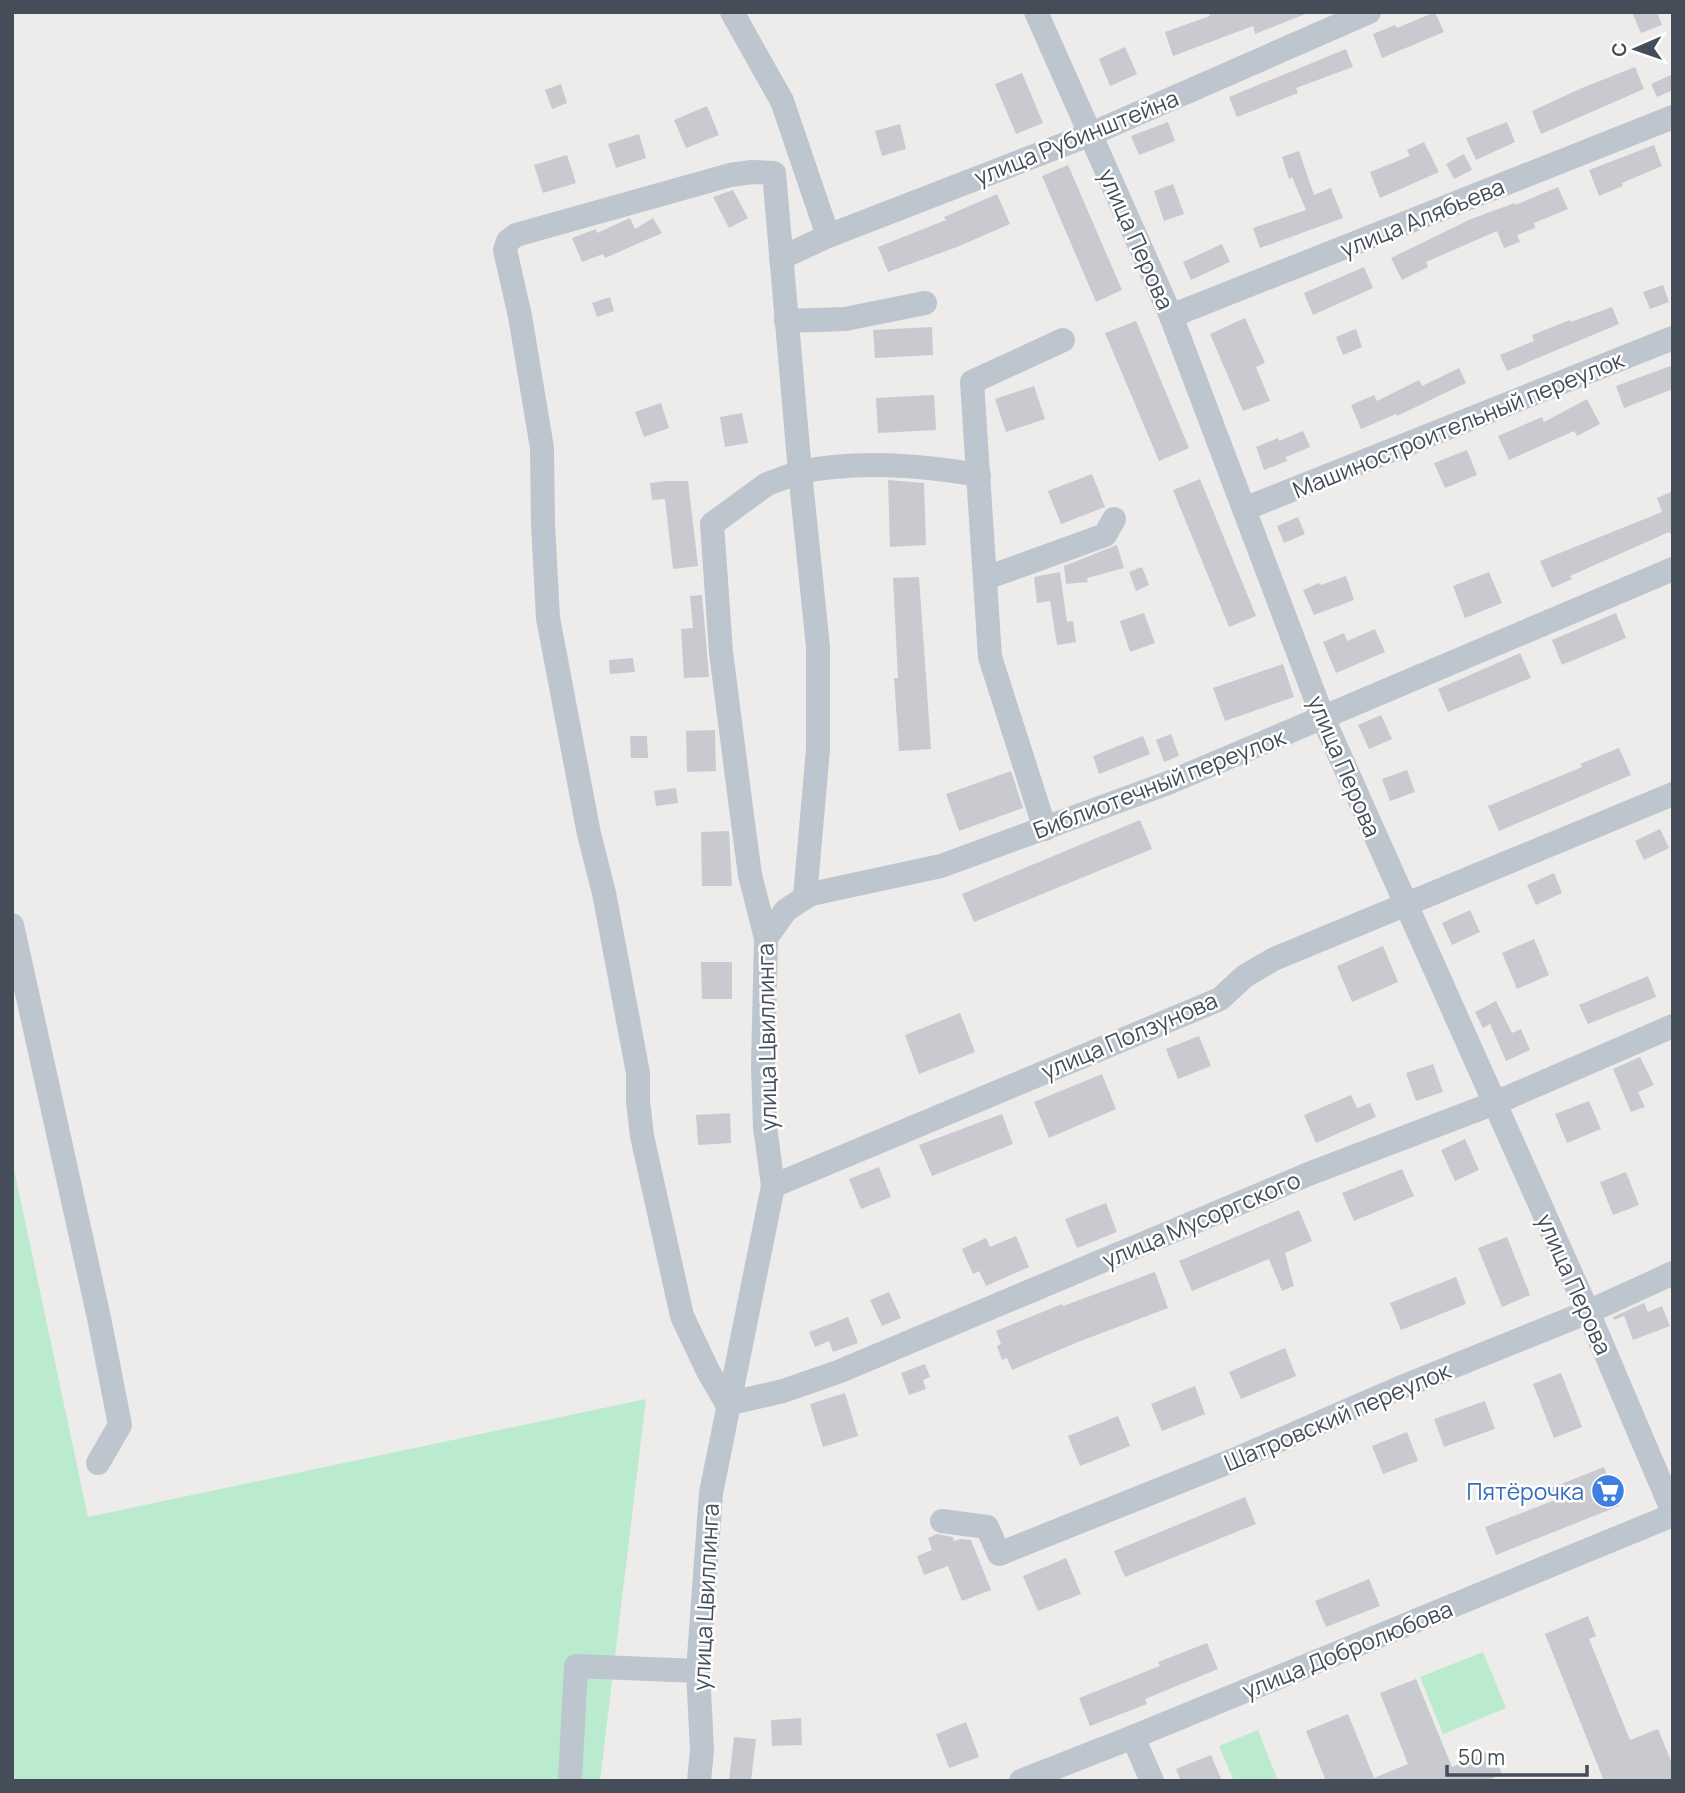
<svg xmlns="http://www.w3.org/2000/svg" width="1685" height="1793" font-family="Manrope,sans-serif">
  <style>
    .green { fill: #baebcf }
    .building { fill: #c8cad0 }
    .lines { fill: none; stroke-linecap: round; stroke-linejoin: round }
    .minor { stroke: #bdc5ce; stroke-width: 24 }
    .labels { text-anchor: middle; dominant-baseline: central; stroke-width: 5; stroke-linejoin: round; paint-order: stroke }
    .street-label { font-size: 23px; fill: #454e58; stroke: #fff }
    .shop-label { font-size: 23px; fill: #366cbe; stroke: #fff; text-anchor: end }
  </style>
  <rect width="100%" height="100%" fill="#eeebeb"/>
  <!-- green -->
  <g class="green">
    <path d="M12,1160L88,1517L646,1399L600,1781H12Z"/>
    <path d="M1483,1652L1506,1708L1443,1734L1420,1677Z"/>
    <path d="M1258,1730L1278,1781H1234L1219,1746Z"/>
  </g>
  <!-- building -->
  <g class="building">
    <path d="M1209,12H1308V13L1255,34L1253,26L1173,56L1165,32L1210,16Z"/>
    <path d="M1435,12L1444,32L1382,58L1373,34L1395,25L1397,28Z"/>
    <path d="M1632,12H1657L1662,25L1641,33Z"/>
    <path d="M1125,47L1137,74L1110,86L1099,59Z"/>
    <path d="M1346,49L1353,67L1296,88L1298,93L1237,117L1229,97Z"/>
    <path d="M1635,67L1644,89L1541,134L1532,111L1582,88Z"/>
    <path d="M1022,73L1043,123L1016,134L995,84Z"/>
    <path d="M1673,74V90L1657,97L1651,84Z"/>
    <path d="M561,84L567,103L552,109L545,90Z"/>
    <path d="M707,106L719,135L686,148L674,120Z"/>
    <path d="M1168,122L1175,141L1139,155L1131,136Z"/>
    <path d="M1507,122L1515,142L1476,160L1466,138Z"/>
    <path d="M900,124L906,149L882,156L875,131Z"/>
    <path d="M639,134L646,158L616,168L608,144Z"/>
    <path d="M1424,142L1439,172L1380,198L1370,172L1410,156L1407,150Z"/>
    <path d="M1654,145L1662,166L1622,183L1623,186L1599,196L1589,170Z"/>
    <path d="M1299,151L1314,195L1331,188L1343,218L1260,248L1253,228L1306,210L1292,177L1289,179L1282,157Z"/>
    <path d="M1464,154L1472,170L1454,179L1446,164Z"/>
    <path d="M567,155L576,183L543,193L534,165Z"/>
    <path d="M1068,165L1122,290L1096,302L1042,176Z"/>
    <path d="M1173,184L1184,214L1164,221L1154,191Z"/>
    <path d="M1558,187L1568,209L1534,223L1535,228L1517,235L1520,242L1504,248L1497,231L1426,262L1428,267L1402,280L1391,258L1471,219L1515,203V205Z"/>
    <path d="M733,190L748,218L729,228L713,197Z"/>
    <path d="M997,194L1010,224L957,247L888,272L878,247L946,220L944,217Z"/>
    <path d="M630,218L635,229L653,218L662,233L605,258L603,254L582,262L572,238L596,229L597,233Z"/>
    <path d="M1222,244L1230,262L1191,280L1183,262Z"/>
    <path d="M1364,267L1373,288L1313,315L1304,293Z"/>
    <path d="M1663,285L1669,302L1650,309L1643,292Z"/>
    <path d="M610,297L614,311L597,317L592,303Z"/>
    <path d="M1612,307L1619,324L1507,371L1500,355L1534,341L1532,335L1570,320L1571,322Z"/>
    <path d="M1245,318L1265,363L1256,367L1270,401L1243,411L1210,334Z"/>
    <path d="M1136,321L1189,448L1159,461L1105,333Z"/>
    <path d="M932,327L933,355L875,358L873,330Z"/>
    <path d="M1356,329L1362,347L1343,355L1336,337Z"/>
    <path d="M1673,365V389L1624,408L1616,386Z"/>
    <path d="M1459,368L1466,383L1397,416L1396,414L1361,429L1351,405L1374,395L1377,401L1419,380L1422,386Z"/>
    <path d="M1034,386L1045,419L1006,432L995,399Z"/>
    <path d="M934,395L936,430L878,433L876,398Z"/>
    <path d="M1587,399L1600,424L1577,436L1574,431L1509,460L1498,436L1542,417L1544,422Z"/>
    <path d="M661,403L669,428L644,437L635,412Z"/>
    <path d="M742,413L748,443L725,447L720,417Z"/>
    <path d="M1303,431L1310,447L1286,457L1287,461L1264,470L1256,447L1278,438L1279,441Z"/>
    <path d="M1467,450L1477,475L1445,488L1434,463Z"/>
    <path d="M1092,474L1105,507L1061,524L1048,491Z"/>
    <path d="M1200,479L1256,616L1229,627L1173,490Z"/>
    <path d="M888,480L924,483L926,545L890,547Z"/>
    <path d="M666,481H688L698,566L673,569L665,499L652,500L650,483Z"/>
    <path d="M1673,491V536L1669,532L1570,576L1572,579L1552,588L1540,561L1662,512L1657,498Z"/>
    <path d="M1298,517L1305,534L1284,543L1277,526Z"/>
    <path d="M1117,545L1124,568L1087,578L1088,582L1066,584L1064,566Z"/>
    <path d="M1142,567L1149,585L1136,591L1129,572Z"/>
    <path d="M1060,572L1067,622L1073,621L1076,642L1057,645L1050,601L1037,603L1034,577Z"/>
    <path d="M1489,572L1502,603L1465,618L1453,586Z"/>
    <path d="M1346,576L1354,600L1314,615L1303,590L1319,583L1321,585Z"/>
    <path d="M919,577L931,749L899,751L894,678H898L893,578Z"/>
    <path d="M702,595L709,677L684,678L681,629L693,628L690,596Z"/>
    <path d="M1144,613L1155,643L1130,652L1120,621Z"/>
    <path d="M1616,613L1626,638L1562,665L1552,640Z"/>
    <path d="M1375,629L1385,652L1336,673L1323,642L1344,633L1347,641Z"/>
    <path d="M1520,653L1531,678L1448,712L1438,689Z"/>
    <path d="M633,658L635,672L610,674L609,660Z"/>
    <path d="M1283,664L1294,697L1225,721L1213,688Z"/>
    <path d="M1381,715L1392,739L1369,749L1358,725Z"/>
    <path d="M715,730L716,771L687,772L686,731Z"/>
    <path d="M1171,734L1179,756L1164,762L1156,740Z"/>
    <path d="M630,736H647L648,758H631Z"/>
    <path d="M1143,736L1150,754L1099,774L1093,756Z"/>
    <path d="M1619,748L1631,775L1499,831L1488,806L1582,767L1580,764Z"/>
    <path d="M1407,770L1415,792L1390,801L1382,779Z"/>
    <path d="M1011,771L1023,808L959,831L946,794Z"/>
    <path d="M676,788L678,803L656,806L654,791Z"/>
    <path d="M1140,820L1152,849L974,922L962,894Z"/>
    <path d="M1660,829L1669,848L1644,860L1635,841Z"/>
    <path d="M729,831L732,886H702L701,832Z"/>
    <path d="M1554,873L1562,893L1536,905L1527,885Z"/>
    <path d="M1470,910L1480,932L1452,945L1442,923Z"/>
    <path d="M1534,939L1549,975L1517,989L1502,953Z"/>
    <path d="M1383,946L1398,982L1352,1002L1337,966Z"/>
    <path d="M701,962H732V999H702Z"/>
    <path d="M1648,976L1656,997L1588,1024L1579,1005Z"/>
    <path d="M1496,1001L1512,1033L1521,1029L1530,1050L1506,1061L1490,1024L1483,1028L1475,1012Z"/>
    <path d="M960,1013L975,1052L919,1074L905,1035Z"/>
    <path d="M1199,1036L1211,1066L1178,1079L1166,1049Z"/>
    <path d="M1640,1057L1654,1085L1638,1092L1645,1107L1631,1112L1613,1069Z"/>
    <path d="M1433,1064L1443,1092L1416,1101L1406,1073Z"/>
    <path d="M1102,1074L1116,1109L1049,1138L1034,1102Z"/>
    <path d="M1351,1095L1357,1108L1370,1103L1376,1117L1316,1143L1304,1115Z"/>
    <path d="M1589,1101L1601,1129L1567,1143L1555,1114Z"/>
    <path d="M730,1113L731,1143L698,1145L696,1115Z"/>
    <path d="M1002,1114L1013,1144L932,1176L919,1145Z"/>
    <path d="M1465,1139L1479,1170L1455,1181L1441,1150Z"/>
    <path d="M879,1167L891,1197L861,1209L849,1179Z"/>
    <path d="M1402,1169L1414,1196L1354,1221L1342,1193Z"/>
    <path d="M1626,1172L1639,1205L1613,1215L1600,1182Z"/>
    <path d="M1106,1203L1117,1232L1077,1248L1065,1219Z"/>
    <path d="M1299,1210L1312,1241L1285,1253L1294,1286L1282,1291L1269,1259L1192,1291L1179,1261Z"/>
    <path d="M1016,1236L1029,1267L986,1286L979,1271L973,1274L962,1249L986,1238L990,1247Z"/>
    <path d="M1507,1237L1530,1295L1502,1307L1478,1248Z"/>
    <path d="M1155,1272L1168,1308L1078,1342L1012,1370L1007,1358L1002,1360L997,1346L1001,1344L996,1331L1062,1304L1063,1306Z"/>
    <path d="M1456,1277L1466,1304L1401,1330L1390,1303Z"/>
    <path d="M889,1292L901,1318L882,1326L870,1300Z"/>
    <path d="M1644,1303L1648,1312L1662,1306L1670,1326L1633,1340L1624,1316L1614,1320L1613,1317Z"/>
    <path d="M848,1317L858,1343L833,1352L829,1341L815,1347L809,1332Z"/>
    <path d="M1285,1348L1296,1376L1241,1399L1229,1372Z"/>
    <path d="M925,1364L930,1377L923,1380L926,1389L909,1395L901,1373Z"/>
    <path d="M1561,1373L1582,1427L1554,1438L1533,1384Z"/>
    <path d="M1195,1386L1205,1414L1162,1431L1151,1404Z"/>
    <path d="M845,1393L858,1436L823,1447L810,1404Z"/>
    <path d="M1485,1401L1495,1429L1444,1447L1434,1419Z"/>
    <path d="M1118,1416L1130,1446L1080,1466L1068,1436Z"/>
    <path d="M1407,1432L1418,1461L1383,1474L1372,1446Z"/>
    <path d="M1604,1467L1619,1506L1496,1555L1485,1527L1555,1500L1551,1488Z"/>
    <path d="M1245,1497L1256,1524L1125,1577L1114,1551Z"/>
    <path d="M937,1534L953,1537L954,1541L961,1539L971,1540L991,1590L962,1601L948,1566L924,1575L917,1556L932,1550L928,1538Z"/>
    <path d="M1066,1558L1081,1594L1038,1611L1023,1576Z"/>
    <path d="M1369,1579L1380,1606L1326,1627L1315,1601Z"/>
    <path d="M1588,1616L1596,1636L1589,1639L1630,1740L1658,1729L1673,1766V1781H1604L1545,1634Z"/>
    <path d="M1207,1643L1218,1669L1145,1699L1147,1704L1090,1726L1079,1698L1160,1666L1158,1662Z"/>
    <path d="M1416,1679L1452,1767L1492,1750L1502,1774L1487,1781H1326L1306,1731L1348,1714L1374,1778L1408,1764L1380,1693Z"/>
    <path d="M801,1718L802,1745L772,1746L771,1720Z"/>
    <path d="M966,1722L979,1757L949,1768L936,1734Z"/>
    <path d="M734,1737L756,1739L751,1781H729Z"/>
    <path d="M1211,1755L1222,1781H1181L1176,1769Z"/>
  </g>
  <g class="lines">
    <!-- minor -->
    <g class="minor">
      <path d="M732,12L782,101L828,236"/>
      <path d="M1036,12L1171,316L1323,718L1588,1312L1673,1512"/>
      <path d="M781,258L828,236L1091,134L1369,12"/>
      <path d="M1171,316L1673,117"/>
      <path d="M786,321L845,319L925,303"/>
      <path d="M1244,509L1673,338"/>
      <path d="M986,578L1105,535L1114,519"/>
      <path d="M1045,829L990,657L972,382L1063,340"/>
      <path d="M805,897L818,749V647L800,472C859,460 920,465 979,475"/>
      <path d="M12,925L99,1318L120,1425L98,1463"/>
      <path d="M766,938L786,910L811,894L941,866L1168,783L1673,569"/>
      <path d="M773,1186L1220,999L1245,976L1274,959L1673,794"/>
      <path d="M942,1521L987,1527L999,1554L1236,1459L1397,1389L1588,1312L1673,1273"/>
      <path d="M1133,1737L1152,1781"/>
      <path d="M570,1781L576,1666L698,1671"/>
      <path d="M699,1781L702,1750L698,1671L711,1493L773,1186L765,1127L763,1066L766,938L750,875L741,808L721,652L712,524L767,484L800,472L774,173L752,172L730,175L516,235L508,241L505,250L520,316L542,448L543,524L548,618L589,834L604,893L638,1073V1101L642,1136L682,1316L708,1371L727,1404L783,1391L838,1372L1311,1173L1495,1103L1673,1026"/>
      <path d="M1021,1781L1133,1737L1673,1515"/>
    </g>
  </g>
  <!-- icons -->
  <defs>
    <g id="supermarket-disc" transform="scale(1.75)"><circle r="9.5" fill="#3f7fe0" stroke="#fff"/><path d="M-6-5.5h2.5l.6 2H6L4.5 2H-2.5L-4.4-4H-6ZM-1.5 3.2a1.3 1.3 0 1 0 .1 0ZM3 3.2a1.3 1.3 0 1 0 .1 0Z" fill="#fff"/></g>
  </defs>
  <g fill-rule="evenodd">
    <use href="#supermarket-disc" x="1608" y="1491"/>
  </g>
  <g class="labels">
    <!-- street labels -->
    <g class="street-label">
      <text transform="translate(1076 137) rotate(-22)">улица Рубинштейна</text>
      <text transform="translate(1422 217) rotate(-22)">улица Алябьева</text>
      <text transform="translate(1137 239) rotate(66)">улица Перова</text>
      <text transform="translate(1458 424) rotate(-22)">Машиностроительный переулок</text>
      <text transform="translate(1345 766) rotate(67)">улица Перова</text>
      <text transform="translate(1159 783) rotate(-21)">Библиотечный переулок</text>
      <text transform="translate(1129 1035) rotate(-23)">улица Ползунова</text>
      <text transform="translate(766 1037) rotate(-91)">улица Цвиллинга</text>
      <text transform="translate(1201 1219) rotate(-23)">улица Мусоргского</text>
      <text transform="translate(1575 1284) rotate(66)">улица Перова</text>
      <text transform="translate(1337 1416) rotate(-23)">Шатровский переулок</text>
      <text transform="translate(705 1597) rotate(-87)">улица Цвиллинга</text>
      <text transform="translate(1347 1649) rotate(-22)">улица Добролюбова</text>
    </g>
    <!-- shop labels -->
    <g class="shop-label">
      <text x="1584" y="1491">Пятёрочка</text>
    </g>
  </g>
  <!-- border -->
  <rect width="1685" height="1793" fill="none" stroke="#454e58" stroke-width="28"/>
  <!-- north arrow -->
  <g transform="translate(1636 49) rotate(268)" stroke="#ffffff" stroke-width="5" paint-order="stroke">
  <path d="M0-5L12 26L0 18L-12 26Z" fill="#454e58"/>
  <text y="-10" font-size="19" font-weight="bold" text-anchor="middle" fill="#454e58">С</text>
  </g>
  <!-- scale -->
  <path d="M1447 1765v10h140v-10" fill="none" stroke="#454e58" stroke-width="3.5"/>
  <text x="1458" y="1765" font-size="21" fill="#454e58" stroke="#ffffff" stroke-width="5" paint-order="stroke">50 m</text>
</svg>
